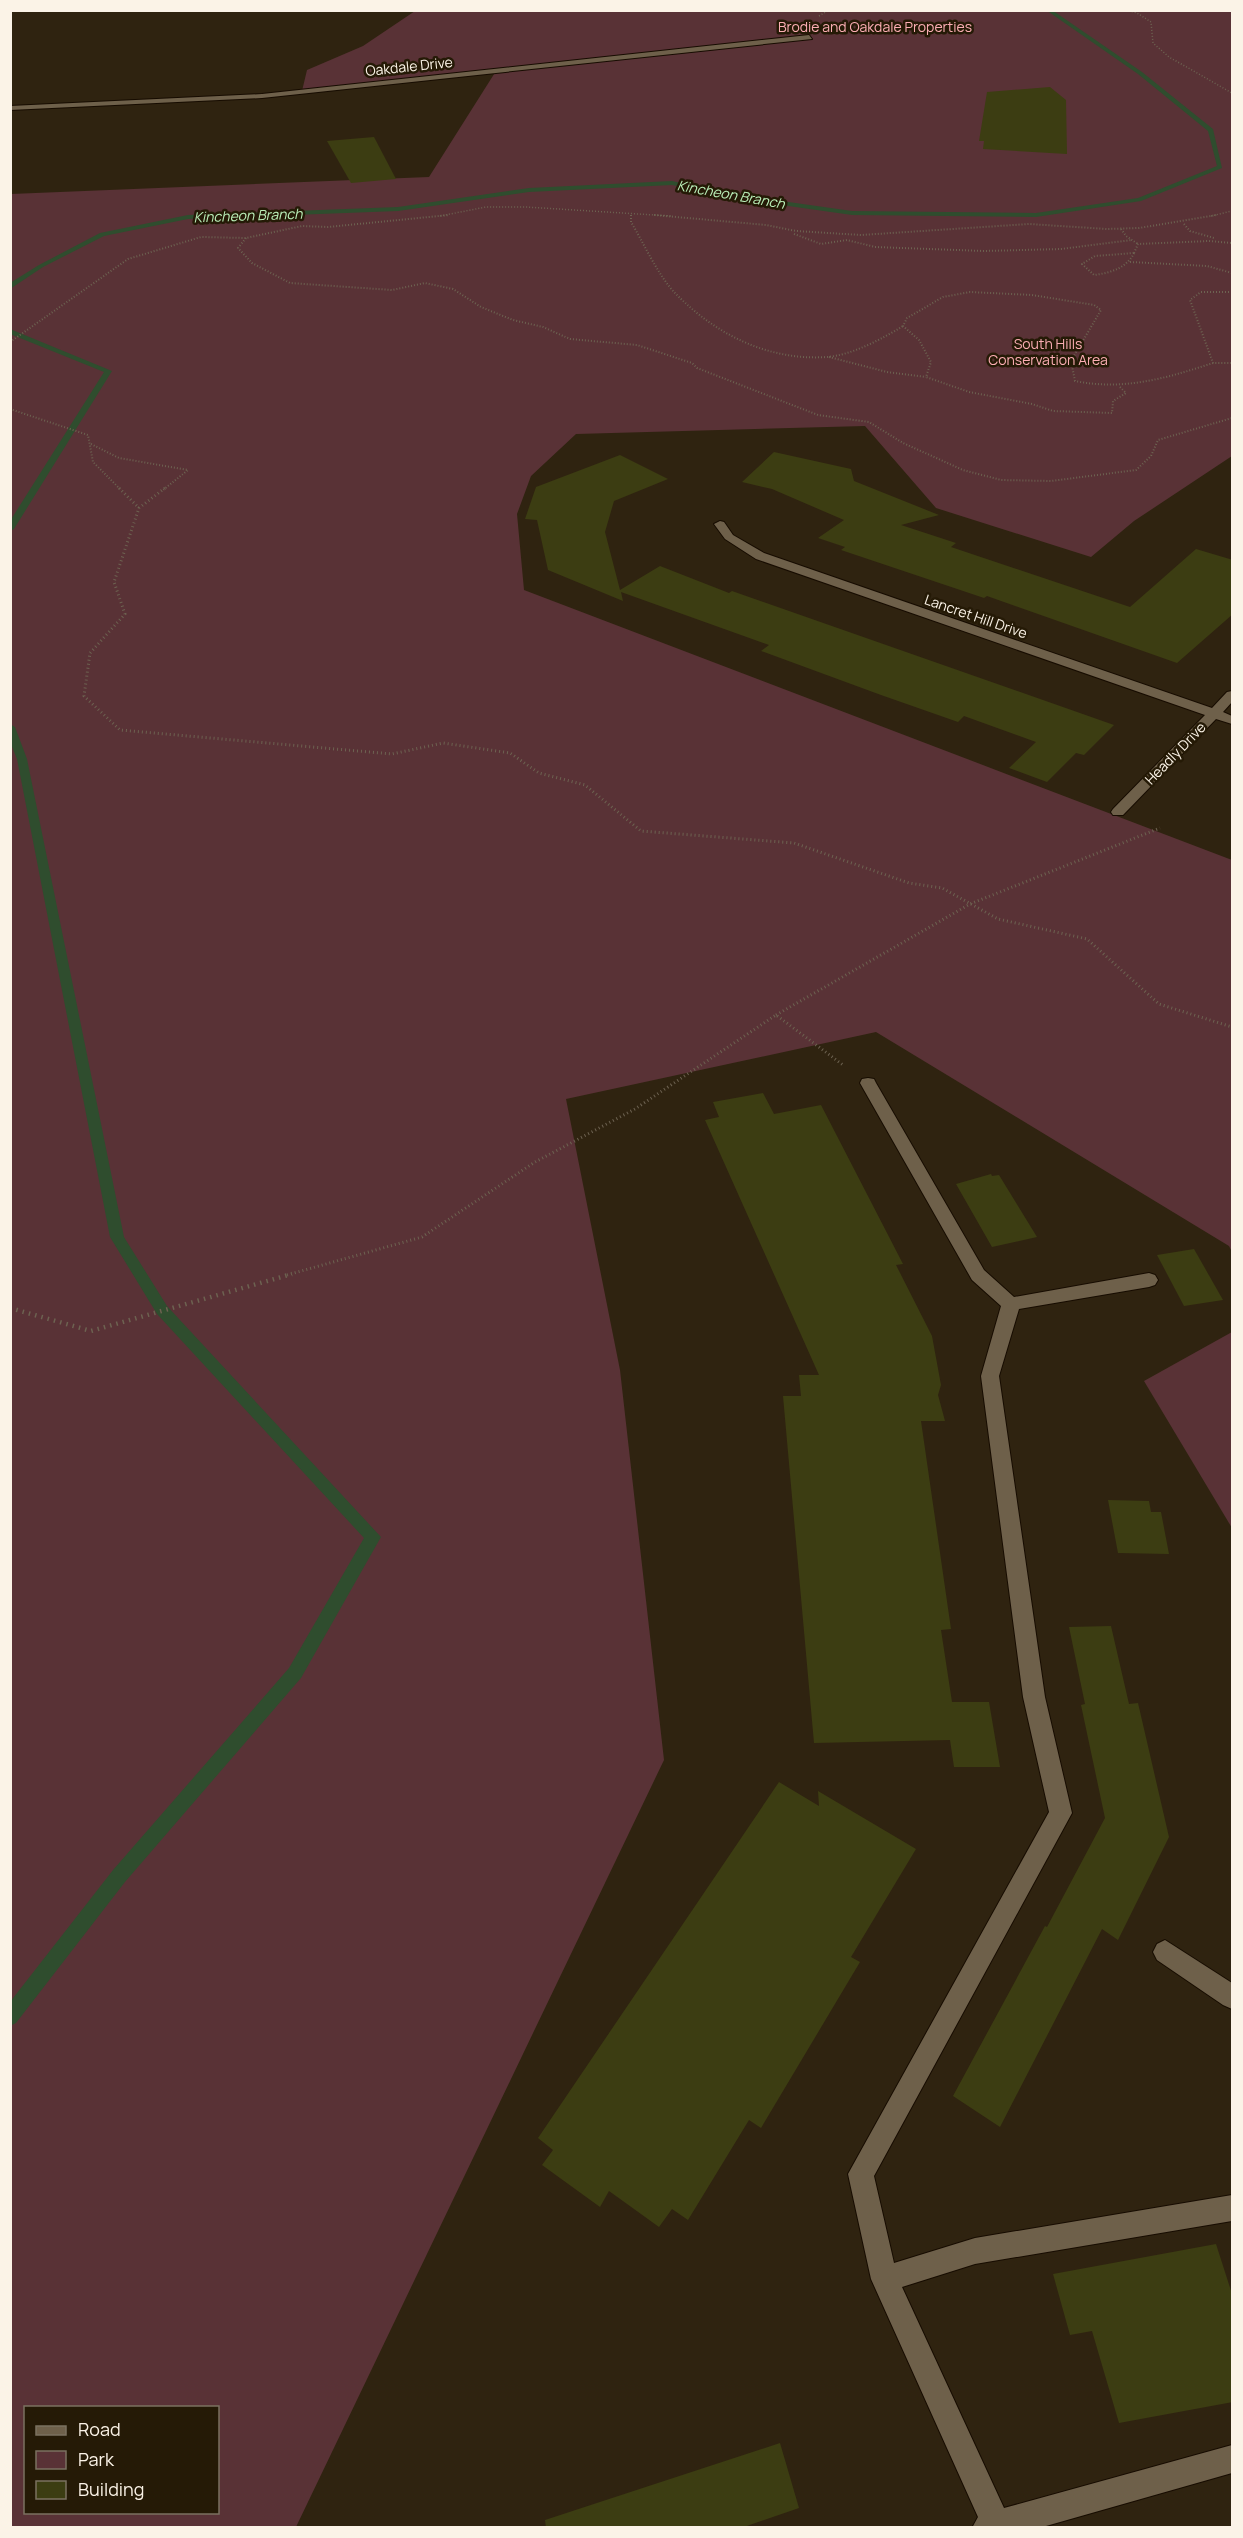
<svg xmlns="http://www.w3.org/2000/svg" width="1243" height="2538" font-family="Manrope,sans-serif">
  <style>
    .green { fill: #593236; fill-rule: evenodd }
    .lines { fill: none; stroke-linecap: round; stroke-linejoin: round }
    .stream { fill: #2f4d2e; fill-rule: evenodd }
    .building { fill: #3c3d12 }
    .lane-casing { stroke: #170c00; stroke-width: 2 }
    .street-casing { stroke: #170c00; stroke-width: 2 }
    .path-far3 { stroke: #6d6251; stroke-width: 1.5; stroke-dasharray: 1 2; stroke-linecap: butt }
    .path-far2 { stroke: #6d6251; stroke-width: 2; stroke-dasharray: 1 2; stroke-linecap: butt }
    .path-far1 { stroke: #6d6251; stroke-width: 3; stroke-dasharray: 1 3; stroke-linecap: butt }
    .path { stroke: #6d6251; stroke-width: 4.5; stroke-dasharray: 1.5 5; stroke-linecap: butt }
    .lane { fill: #6e604a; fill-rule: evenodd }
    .street { fill: #6e604a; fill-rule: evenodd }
    .labels { text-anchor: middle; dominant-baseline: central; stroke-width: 5; stroke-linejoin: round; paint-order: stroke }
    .far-park-label { font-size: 14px; fill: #fcaeb4; stroke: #251a06 }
    .far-street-label { font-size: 14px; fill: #fbf3e7; stroke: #251a06 }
    .far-water-label { font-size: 14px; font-style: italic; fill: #bbf0b9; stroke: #251a06 }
  </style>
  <rect width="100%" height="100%" fill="#2f2310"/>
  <!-- green -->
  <g class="green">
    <path d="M415,11H1232V456L1134,521L1091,557L936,508L865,426L576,434L531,476L517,514L524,590L1232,860V1252L1229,1246L876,1032L566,1099L620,1370L664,1760L296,2527H11V194L429,177L496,71L302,91L307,70L363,46ZM26,2408H218V2512H26Z"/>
    <path d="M1232,1332V1528L1144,1381Z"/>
  </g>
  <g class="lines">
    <!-- stream -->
    <g class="stream">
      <path d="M1046,10H1052L1142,72L1213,129L1222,168L1141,201L1036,217L852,215L732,198L672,185L529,192L398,211L188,219L104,236L43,267L10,289V283L39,265L100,233L188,215L398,207L529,188L672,181L732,194L852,211L1036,213L1138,198L1217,166L1208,131L1138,74Z"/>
      <path d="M10,329L112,371L14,529L10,531V521L104,372L10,334Z"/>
      <path d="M10,724L15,727L27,759L124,1237L167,1306L381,1537L301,1678L125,1882L16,2023L10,2026V2002L113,1870L289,1668L364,1538L157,1314L110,1237L17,759L10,742Z"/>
    </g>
  </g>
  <!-- building -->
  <g class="building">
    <path d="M1050,87L1066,100L1067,154L983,149L984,141H979L987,92Z"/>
    <path d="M374,137L396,179L351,183L327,141Z"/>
    <path d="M774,452L851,469L854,481L939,515L901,525L956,543L951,547L1130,607L1196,549L1233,560V614L1177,663L987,596L984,598L841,550L845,547L818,538L844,520L772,489L742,482Z"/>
    <path d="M620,455L668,479L614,501L605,532L620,590L660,566L729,593L732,591L1114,725L1084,755L1076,753L1047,782L1009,768L1036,742L964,716L958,722L881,695L761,651L769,645L621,592L623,601L548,570L537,520L525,519L536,487Z"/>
    <path d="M763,1093L774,1114L821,1105L903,1264L896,1265L932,1336L941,1385L938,1395L945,1421H921L951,1629L941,1630L952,1702H989L1000,1767H954L950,1740L814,1743L783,1396H801L799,1375H819L705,1120L719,1117L713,1102Z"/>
    <path d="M991,1174L992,1176L999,1175L1037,1237L992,1247L956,1184Z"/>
    <path d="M1194,1249L1223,1300L1184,1306L1157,1255Z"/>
    <path d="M1108,1500L1149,1501L1151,1512H1161L1169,1554L1118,1553Z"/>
    <path d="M1111,1626L1129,1704L1138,1703L1169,1837L1118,1940L1102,1929L1000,2127L953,2096L1045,1926L1047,1927L1105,1818L1081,1705L1085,1704L1069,1627Z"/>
    <path d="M779,1782L819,1806L818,1791L916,1849L851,1957L860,1962L761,2128L749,2120L688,2220L672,2209L659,2227L609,2191L600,2207L542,2165L553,2150L538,2138Z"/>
    <path d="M1216,2244L1233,2297V2402L1119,2423L1092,2331L1070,2335L1053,2274Z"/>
    <path d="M780,2443L799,2508L741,2528H546L545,2520Z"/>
  </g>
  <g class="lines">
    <!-- lane casing -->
    <g class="lane-casing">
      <g id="lane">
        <path d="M868,1078L874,1079L876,1083L984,1270L1014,1297L1149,1273L1155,1275L1158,1280L1155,1285L1149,1287L1019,1309L999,1376L1045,1697L1072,1813L874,2176L894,2263L975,2238L1232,2195V2221L975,2264L902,2287L1004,2508L1232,2445V2473L1039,2528H972L978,2517L871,2279L848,2174L1049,1812L1023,1697L981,1376L1001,1306L972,1280L860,1083L862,1079Z"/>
        <path d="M1165,1940L1232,1983V2009L1223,2005L1157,1960L1153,1952L1157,1944Z"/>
      </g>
    </g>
    <!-- street casing -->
    <g class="street-casing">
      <g id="street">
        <path d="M809,35L812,39L262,98L10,110V106L262,94Z"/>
        <path d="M720,521L724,522L733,535L764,553L1212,708L1227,692L1232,691V702L1223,712L1232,716V724L1216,719L1123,815H1113L1111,812L1113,809L1205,715L756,559L725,539L714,524Z"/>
      </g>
    </g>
    <!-- path-far3 -->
    <g class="path-far3">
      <path d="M1126,10L1137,13L1151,22L1153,43L1169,57L1232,93"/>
      <path d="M819,16L829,10"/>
      <path d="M440,216L486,207H526L671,216"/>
      <path d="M1211,216L1232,211"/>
    </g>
    <!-- path-far2 -->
    <g class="path-far2">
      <path d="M631,215V222C643,242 659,277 675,293C715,334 768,361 827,357C852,355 882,339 903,326"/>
      <path d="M654,215L766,225L796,231L861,235L1029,224L1107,229L1139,228L1217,215"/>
      <path d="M1184,224L1190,231L1214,238"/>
      <path d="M1121,229L1126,236L1138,244"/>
      <path d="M794,234L821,244L847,240L875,247L984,251L1061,249L1132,240"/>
      <path d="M246,238L238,248L252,263L290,283L392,290L425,283L453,289L481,307L513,320L543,327L570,339L637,345L692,363L697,368L818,415L869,422L903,443L963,470L1001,480L1051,481L1136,470L1151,456L1158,440L1232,418"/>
      <path d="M1134,253L1138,244L1209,241L1232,243"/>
      <path d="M1134,253C1127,268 1110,273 1094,275L1082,264L1095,256Z"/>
      <path d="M1130,262L1207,266L1232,273"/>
      <path d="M1232,292H1201L1190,300L1213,363H1232"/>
      <path d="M10,342L128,259L201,237L246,238L302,226L328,227L449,215"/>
      <path d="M829,357L887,372L926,377"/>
      <path d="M1120,387L1126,393L1113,401L1112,413L1053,411L1032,404L969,392L926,377L931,362L919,340L903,326L907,318L943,297L970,292L1032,295L1094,305L1101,310L1071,361L1075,381C1124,391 1167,378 1213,363"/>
      <path d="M10,409L88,435L93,462L121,490"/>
      <path d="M91,444L119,458L188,470L163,490"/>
    </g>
    <!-- path-far1 -->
    <g class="path-far1">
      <path d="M119,488L139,508"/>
      <path d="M165,488L139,508L114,582L125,614L90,653L84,696L120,730L392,754L443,743L510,753L539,773L585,785L641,831L794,843L909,883L942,888L998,919L1087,939L1159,1004L1232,1027"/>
      <path d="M776,1015L970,904L1160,828"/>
      <path d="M287,1275L422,1237L535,1162L635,1109L776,1015L843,1065"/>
    </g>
    <!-- path -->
    <path class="path" d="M10,1308L91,1331L292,1274"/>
    <!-- lane -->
    <use href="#lane" class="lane"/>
    <!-- street -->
    <use href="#street" class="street"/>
  </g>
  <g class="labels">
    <!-- far-park labels -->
    <g class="far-park-label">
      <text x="875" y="26">Brodie and Oakdale Properties</text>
      <text x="1048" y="343">South Hills<tspan x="1048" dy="16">Conservation Area</tspan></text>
    </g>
    <!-- far-street labels -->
    <g class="far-street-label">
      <text transform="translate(409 66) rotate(-6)">Oakdale Drive</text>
      <text transform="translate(976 616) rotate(19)">Lancret Hill Drive</text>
      <text transform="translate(1175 753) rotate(-46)">Headly Drive</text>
    </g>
    <!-- far-water labels -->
    <g class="far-water-label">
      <text transform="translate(731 194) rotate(10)">Kincheon Branch</text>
      <text transform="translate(248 215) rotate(-2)">Kincheon Branch</text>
    </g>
  </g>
  <!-- border -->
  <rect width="1243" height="2538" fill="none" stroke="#fbf3e7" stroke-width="24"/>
  <!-- legend -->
  <rect x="24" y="2406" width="195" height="108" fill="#251a06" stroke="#7b7160" stroke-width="1.5"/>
  <rect x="36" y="2426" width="30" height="9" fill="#6e604a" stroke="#7b7160" stroke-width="1.5"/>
  <text x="78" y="2436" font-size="18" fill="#fbf3e7">Road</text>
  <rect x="36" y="2451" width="30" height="18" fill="#593236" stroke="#7b7160" stroke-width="1.5"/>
  <text x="78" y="2466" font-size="18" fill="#fbf3e7">Park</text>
  <rect x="36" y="2481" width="30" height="18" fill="#3c3d12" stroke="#7b7160" stroke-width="1.5"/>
  <text x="78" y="2496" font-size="18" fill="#fbf3e7">Building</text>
</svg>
